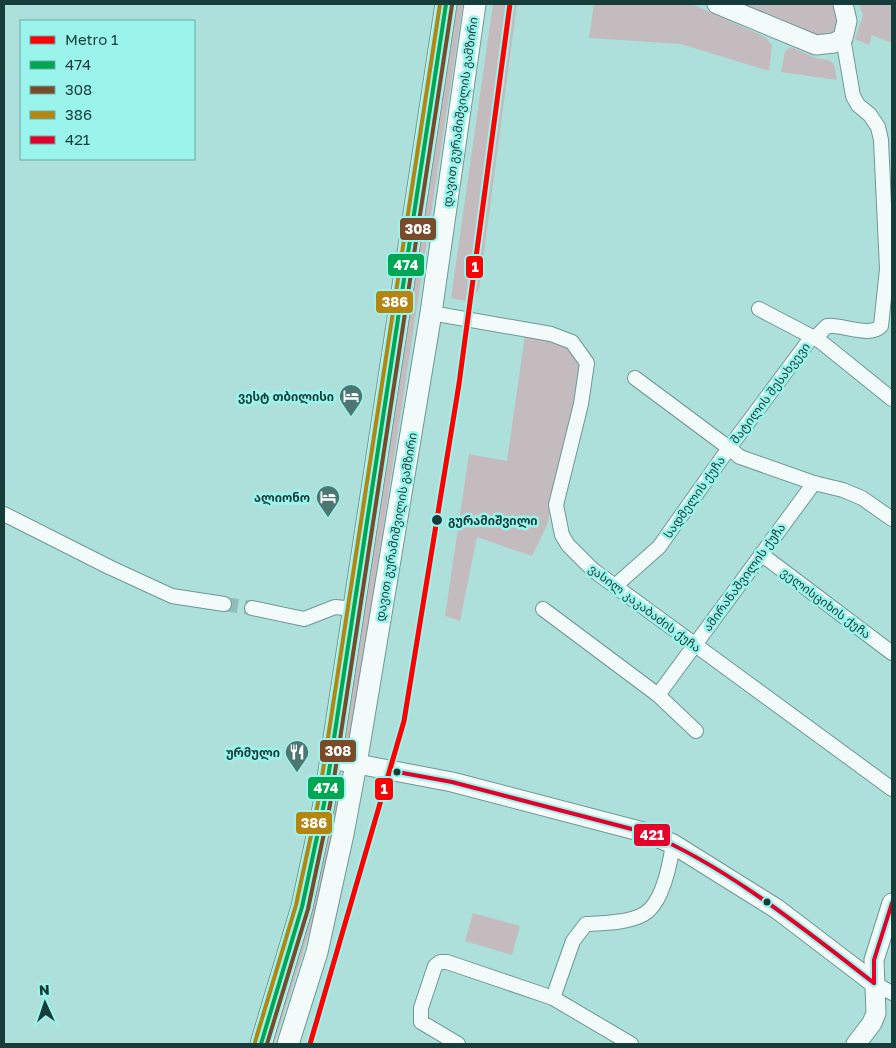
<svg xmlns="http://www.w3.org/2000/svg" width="896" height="1048" font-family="'Golos Text','Noto Sans Georgian',sans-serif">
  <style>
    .green { fill: #c4bbbe }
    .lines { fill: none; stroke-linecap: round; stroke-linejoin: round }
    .street-tunnel { stroke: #90bfbb; stroke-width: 14; stroke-dasharray: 14 7; stroke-linecap: butt }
    .street-casing { stroke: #6e9895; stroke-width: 16 }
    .secondary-casing { stroke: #6e9895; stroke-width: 21 }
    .primary-casing { stroke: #6e9895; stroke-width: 23 }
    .street { stroke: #f3fafa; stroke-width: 14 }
    .secondary { stroke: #f3fafa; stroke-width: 19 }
    .primary { stroke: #f3fafa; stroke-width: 21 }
    .bus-1-casing { stroke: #9af4ec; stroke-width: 8 }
    .bus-2-casing { stroke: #9af4ec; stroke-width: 8 }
    .bus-3-casing { stroke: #9af4ec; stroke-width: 8 }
    .bus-4-casing { stroke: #9af4ec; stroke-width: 8 }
    .bus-1 { stroke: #00a651; stroke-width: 4 }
    .bus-2 { stroke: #7a4b2a; stroke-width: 4 }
    .bus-3 { stroke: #b48611; stroke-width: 4 }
    .bus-4 { stroke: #e4002b; stroke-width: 4 }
    .metro-1-casing { stroke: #9af4ec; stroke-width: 9 }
    .metro-1 { stroke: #f00; stroke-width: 5 }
    .stop-dot { fill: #173d3a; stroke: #9af4ec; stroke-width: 2 }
    .labels { text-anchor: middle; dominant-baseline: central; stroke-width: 5; stroke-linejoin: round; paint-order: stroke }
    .street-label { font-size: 12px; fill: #173d3a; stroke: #9af4ec }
    .poi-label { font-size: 12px; font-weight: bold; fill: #173d3a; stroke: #9af4ec; text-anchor: end }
    .stop-label { font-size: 12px; font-weight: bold; fill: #173d3a; stroke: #9af4ec; text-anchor: start }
    .line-badge { stroke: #9af4ec; stroke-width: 2 }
    .badge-label { font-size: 14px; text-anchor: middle; font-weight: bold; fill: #fff }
  </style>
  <rect width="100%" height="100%" fill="#aee0db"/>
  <!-- green -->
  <g class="green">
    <path d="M456,4H463L351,739H344Z"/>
    <path d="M493,4H517L479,290L466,301L451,298Z"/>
    <path d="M594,4H692L765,37L772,45L769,71L681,44L589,38Z"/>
    <path d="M734,4H833L841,12L838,33L822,39Z"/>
    <path d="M859,4H892V43L872,35L869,45L855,39L863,15Z"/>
    <path d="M791,47L816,58L829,60L834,64L837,80L781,72L785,51Z"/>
    <path d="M525,335C553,341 574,342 581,373L547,525L532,556L477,537L460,621L445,616L469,454L507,461Z"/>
    <path d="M336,787L344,788C329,875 301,960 274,1044H266Z"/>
    <path d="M473,913L520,926L512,955L465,941Z"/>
  </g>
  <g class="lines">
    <!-- street-tunnel -->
    <path class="street-tunnel" d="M224,604L252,608"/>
    <!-- street casing -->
    <g class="street-casing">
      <g id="street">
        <path d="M759,309L820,341L892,399"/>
        <path d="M431,313L551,334L572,342L587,363L581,404L556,505L562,535L568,545L593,570L892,789"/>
        <path d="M814,339L827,326C842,324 869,338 881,326L887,269L881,140L878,127L870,115L858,105L853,96L843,38"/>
        <path d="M635,378L729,448L811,338"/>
        <path d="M4,514L109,567L172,596L224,604"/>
        <path d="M761,554L892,653"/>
        <path d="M615,586L659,547L729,448L740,457L814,483L843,490L862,498L892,519"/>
        <path d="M252,608L304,619L335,607L355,609"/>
        <path d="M543,609L658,695L696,731"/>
        <path d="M658,695L814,483"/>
        <path d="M874,983L892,993"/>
        <path d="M553,998L631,1044"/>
        <path d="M458,1044L421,1022V1008L435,966L440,962H447L553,998L573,941L586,924C604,923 628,923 644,914C663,903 670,864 673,844"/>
      </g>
    </g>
    <!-- secondary casing -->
    <g class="secondary-casing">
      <g id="secondary">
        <path d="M717,4L816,45L834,43L843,38L847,21L843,4"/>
        <path d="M331,759L452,782L647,833L673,844L777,909L874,983"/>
        <path d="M856,1044L872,1023L876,1013L874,960L892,903"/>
      </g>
    </g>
    <!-- primary casing -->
    <g class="primary-casing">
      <g id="primary">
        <path d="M261,1044L302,907L324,804L446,4"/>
        <path d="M288,1044L317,952L343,834L356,764L431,313L475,4"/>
      </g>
    </g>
    <!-- street -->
    <use href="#street" class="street"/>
    <!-- secondary -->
    <use href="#secondary" class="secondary"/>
    <!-- primary -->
    <use href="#primary" class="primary"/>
    <!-- bus-1 casing -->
    <g class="bus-1-casing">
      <path id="bus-1" d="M261,1044L302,907L324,804L446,4"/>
    </g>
    <!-- bus-2 casing -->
    <g class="bus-2-casing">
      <path id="bus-2" d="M267,1044L308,909L330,805L452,5"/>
    </g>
    <!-- bus-3 casing -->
    <g class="bus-3-casing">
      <path id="bus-3" d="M255,1042L296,905L318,803L440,4"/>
    </g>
    <!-- bus-4 casing -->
    <g class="bus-4-casing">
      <g id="bus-4">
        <path d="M392,771L452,782L647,833C728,867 805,930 874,983"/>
        <path d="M874,983V960L892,903"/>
      </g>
    </g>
    <!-- bus-1 -->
    <use href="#bus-1" class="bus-1"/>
    <!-- bus-2 -->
    <use href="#bus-2" class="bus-2"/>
    <!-- bus-3 -->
    <use href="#bus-3" class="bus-3"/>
    <!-- bus-4 -->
    <use href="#bus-4" class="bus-4"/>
    <!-- metro-1 casing -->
    <g class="metro-1-casing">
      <path id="metro-1" d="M310,1044L404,721L459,384L510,4"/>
    </g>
    <!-- metro-1 -->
    <use href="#metro-1" class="metro-1"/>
  </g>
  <!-- icons -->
  <defs>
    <g id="hotel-pin" transform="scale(1.25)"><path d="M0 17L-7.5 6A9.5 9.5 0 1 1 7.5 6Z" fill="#4c7672" stroke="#9af4ec"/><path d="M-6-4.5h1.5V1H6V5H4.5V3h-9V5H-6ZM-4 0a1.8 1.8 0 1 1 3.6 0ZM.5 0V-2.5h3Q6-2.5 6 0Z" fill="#fff"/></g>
    <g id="restaurant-pin" transform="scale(1.25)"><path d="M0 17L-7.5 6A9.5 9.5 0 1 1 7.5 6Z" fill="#4c7672" stroke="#9af4ec"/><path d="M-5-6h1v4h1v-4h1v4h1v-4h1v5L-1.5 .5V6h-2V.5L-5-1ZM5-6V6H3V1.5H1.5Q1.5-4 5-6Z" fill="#fff"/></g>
  </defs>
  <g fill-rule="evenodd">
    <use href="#hotel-pin" x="351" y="396"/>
    <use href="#hotel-pin" x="328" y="497"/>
    <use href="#restaurant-pin" x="297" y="752"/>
  </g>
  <!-- markers -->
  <g class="stop-dot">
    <circle cx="437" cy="520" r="6"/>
    <circle cx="397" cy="772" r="4.5"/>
    <circle cx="767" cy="902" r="4.5"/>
  </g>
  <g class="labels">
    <!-- street labels -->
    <g class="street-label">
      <text transform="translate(460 112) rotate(-82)">დავით გურამიშვილის გამზირი</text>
      <text transform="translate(770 393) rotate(-53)">შატილის შესახვევი</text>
      <text transform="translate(694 497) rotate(-55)">სადმელის ქუჩა</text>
      <text transform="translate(396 527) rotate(-80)">დავით გურამიშვილის გამზირი</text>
      <text transform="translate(744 577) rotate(-54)">ამირანაშვილის ქუჩა</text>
      <text transform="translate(826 603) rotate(37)">ველისციხის ქუჩა</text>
      <text transform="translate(645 608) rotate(37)">ვასილ კაკაბაძის ქუჩა</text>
    </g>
    <!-- poi labels -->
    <g class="poi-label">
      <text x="334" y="396">ვესტ თბილისი</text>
      <text x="310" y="497">ალიონო</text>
      <text x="280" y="752">ურმული</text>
    </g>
    <!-- stop labels -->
    <g class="stop-label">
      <text x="448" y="520">გურამიშვილი</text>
    </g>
  </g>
  <g class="line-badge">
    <rect x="399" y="217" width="38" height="24" rx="5" fill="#7a4b2a"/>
    <rect x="387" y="253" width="38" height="24" rx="5" fill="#00a651"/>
    <rect x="465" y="255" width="19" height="24" rx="5" fill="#f00"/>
    <rect x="375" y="290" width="39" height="24" rx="5" fill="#b48611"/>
    <rect x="319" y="739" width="38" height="24" rx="5" fill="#7a4b2a"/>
    <rect x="307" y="776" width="38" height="24" rx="5" fill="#00a651"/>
    <rect x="374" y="777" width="20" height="24" rx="5" fill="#f00"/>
    <rect x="295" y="811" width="38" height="24" rx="5" fill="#b48611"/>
    <rect x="633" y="823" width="38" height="24" rx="5" fill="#e4002b"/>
  </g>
  <g class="badge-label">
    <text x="418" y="234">308</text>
    <text x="406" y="270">474</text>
    <text x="475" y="272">1</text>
    <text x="395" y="307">386</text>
    <text x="338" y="756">308</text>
    <text x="326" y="793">474</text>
    <text x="384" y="794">1</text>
    <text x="314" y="828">386</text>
    <text x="652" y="840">421</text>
  </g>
  <!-- border -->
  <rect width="896" height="1048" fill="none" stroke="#173d3a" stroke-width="10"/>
  <!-- legend -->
  <rect x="20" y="20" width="175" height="140" fill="#9af4ec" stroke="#66aba5"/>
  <rect x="30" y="36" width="25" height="8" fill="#ff0000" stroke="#66aba5"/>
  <text x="65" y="45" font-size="15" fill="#173d3a">Metro 1</text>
  <rect x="30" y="61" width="25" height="8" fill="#00a651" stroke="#66aba5"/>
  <text x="65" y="70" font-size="15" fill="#173d3a">474</text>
  <rect x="30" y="86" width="25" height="8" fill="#7a4b2a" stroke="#66aba5"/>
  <text x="65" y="95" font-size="15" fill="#173d3a">308</text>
  <rect x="30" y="111" width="25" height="8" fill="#b48611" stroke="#66aba5"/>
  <text x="65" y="120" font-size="15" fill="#173d3a">386</text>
  <rect x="30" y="136" width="25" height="8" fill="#e4002b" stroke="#66aba5"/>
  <text x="65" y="145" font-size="15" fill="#173d3a">421</text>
  <!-- north arrow -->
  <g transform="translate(45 1003) rotate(357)" stroke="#9af4ec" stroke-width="4" paint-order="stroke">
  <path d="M0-4L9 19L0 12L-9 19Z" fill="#173d3a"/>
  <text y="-8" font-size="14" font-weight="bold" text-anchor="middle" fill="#173d3a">N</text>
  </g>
</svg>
